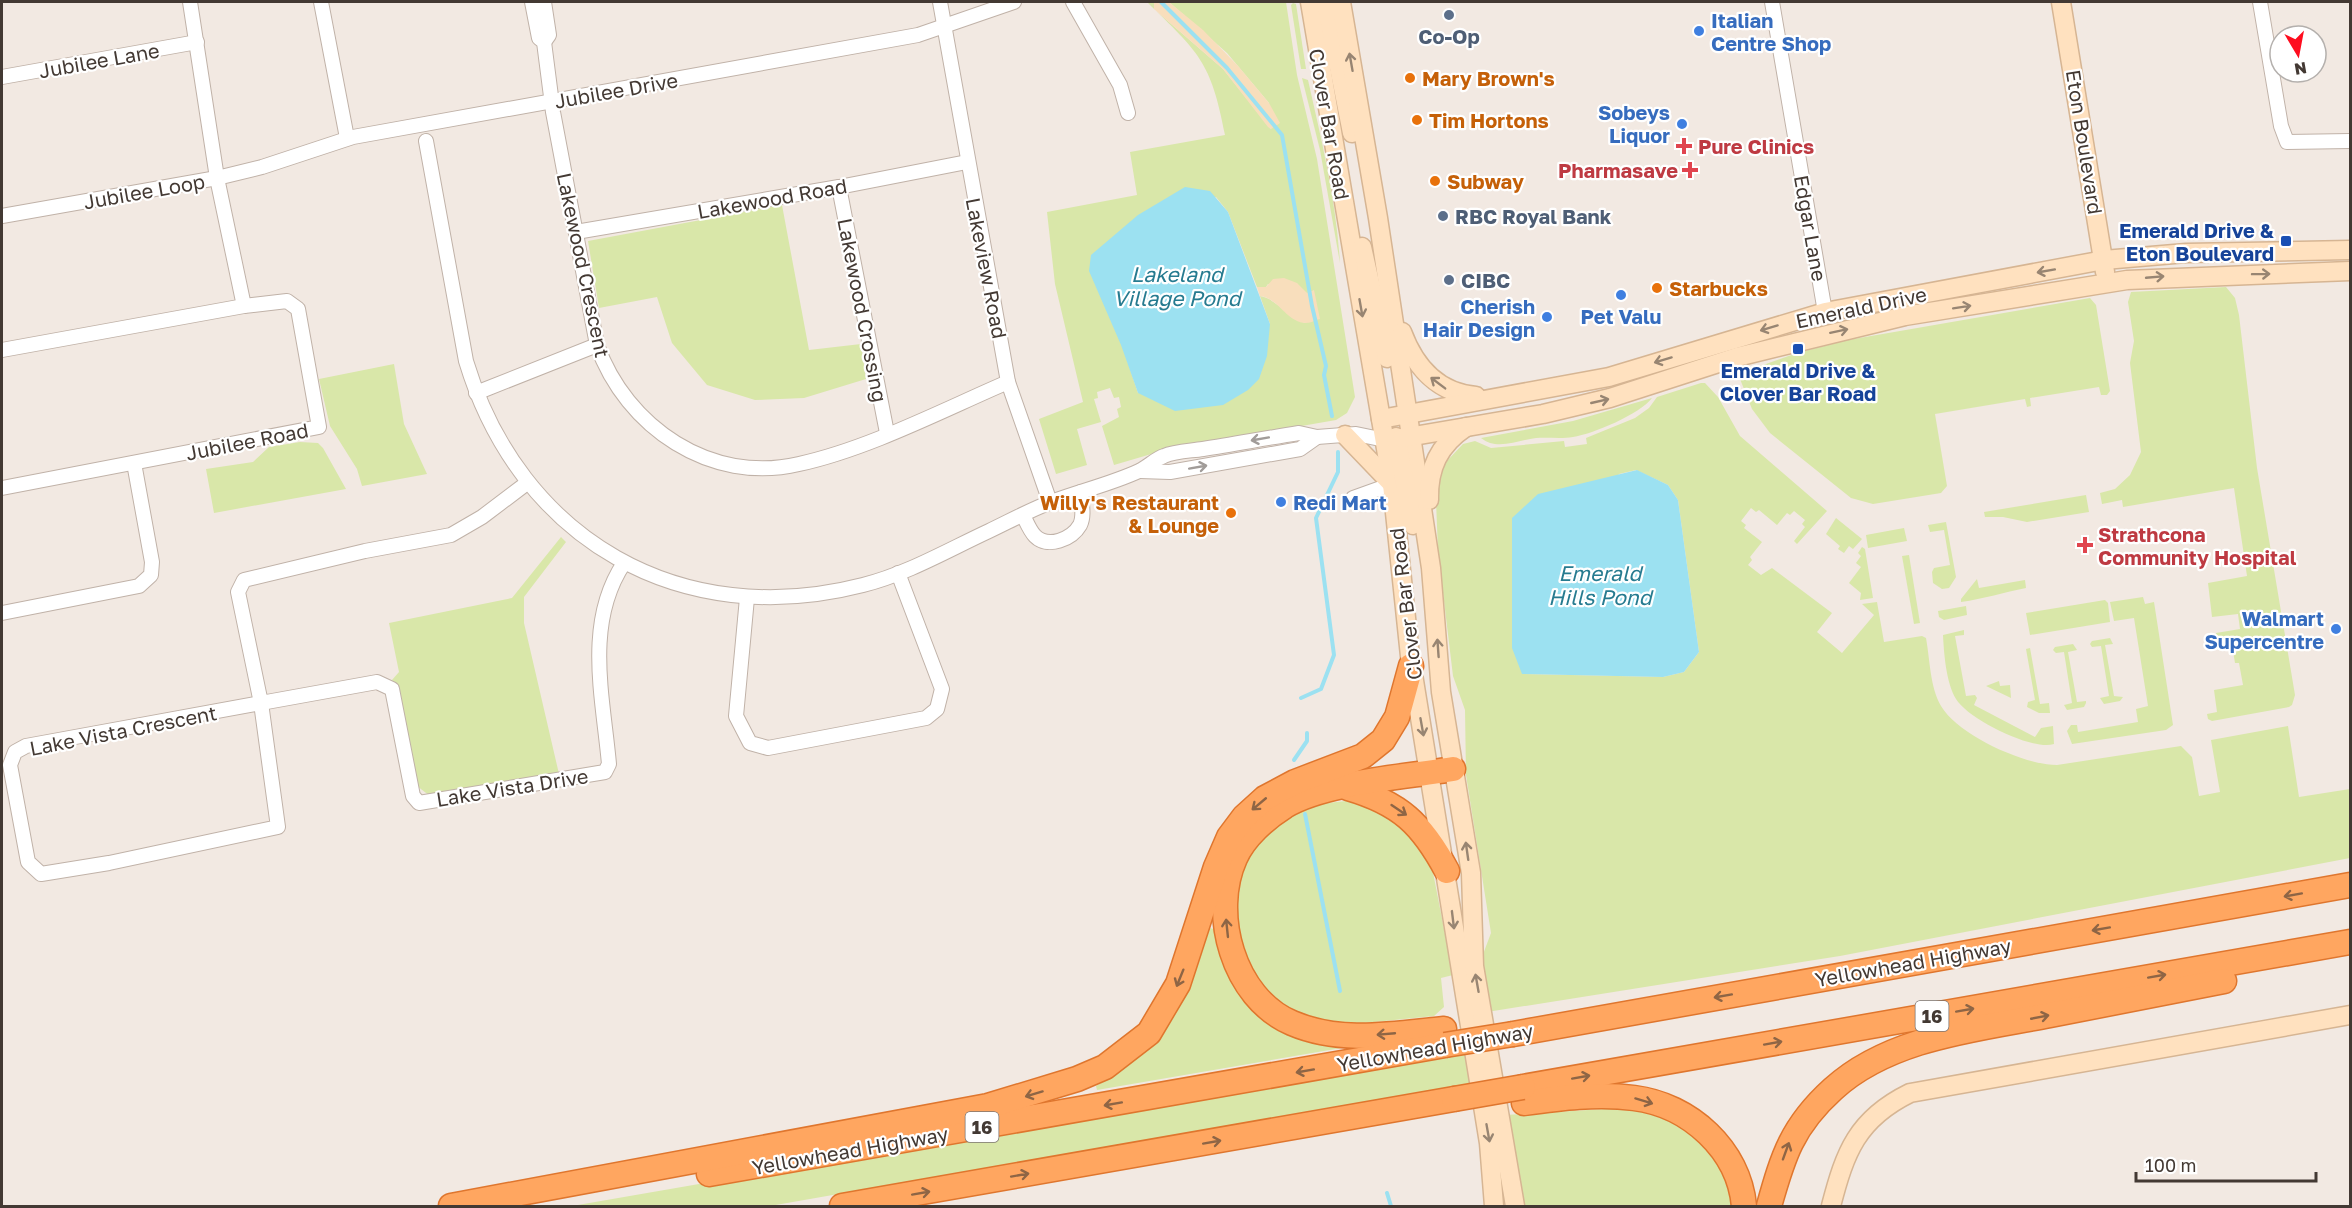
<svg xmlns="http://www.w3.org/2000/svg" width="2352" height="1208" font-family="'Golos Text',sans-serif">
  <style>
    .green { fill: #d9e7a9; fill-rule: evenodd }
    .sand { fill: #f8debc }
    .water { fill: #9ce1f1 }
    .lines { fill: none; stroke-linecap: round; stroke-linejoin: round }
    .stream { stroke: #9ce1f1; stroke-width: 4 }
    .street-casing { stroke: #c0b2a8; stroke-width: 16 }
    .secondary-casing { stroke: #d6b593; stroke-width: 21 }
    .highway-casing { stroke: #df762e; stroke-width: 27 }
    .street { stroke: #fff; stroke-width: 14 }
    .secondary { stroke: #ffe1bf; stroke-width: 18 }
    .highway { stroke: #ffa660; stroke-width: 24 }
    .highway-bridge-casing { stroke: #df762e; stroke-width: 27; stroke-linecap: butt }
    .highway-bridge { stroke: #ffa660; stroke-width: 24 }
    .oneway { stroke: #988572 }
    .oneway2 { stroke: #a19c99 }
    .oneway3 { stroke: #8e6545 }
    .service-dot { fill: #5c6f8a; stroke: #fff; stroke-width: 2 }
    .shop-dot { fill: #3f7fe0; stroke: #fff; stroke-width: 2 }
    .food-dot { fill: #e8710a; stroke: #fff; stroke-width: 2 }
    .health-dot { fill: #e0444e; stroke: #fff; stroke-width: 2 }
    .transit-dot { fill: #1a4fb4; stroke: #fff; stroke-width: 2 }
    .labels { text-anchor: middle; dominant-baseline: central; stroke-width: 4.5; stroke-linejoin: round; paint-order: stroke }
    .shield { fill: #fff; stroke: #7b7470; stroke-width: 1.5 }
    .shield-label { font-size: 18px; font-weight: bold; fill: #433933 }
    .shop-label { font-size: 20px; font-weight: bold; fill: #366cbe; stroke: #fff; text-anchor: end }
    .service-label { font-size: 20px; font-weight: bold; fill: #4e5e75; stroke: #fff; text-anchor: start }
    .street-label { font-size: 20px; fill: #433933; stroke: #fff }
    .food-label { font-size: 20px; font-weight: bold; fill: #c56008; stroke: #fff; text-anchor: start }
    .health-label { font-size: 20px; font-weight: bold; fill: #be3a42; stroke: #fff; text-anchor: start }
    .transit-label { font-size: 20px; font-weight: bold; fill: #164399; stroke: #fff; text-anchor: end }
    .water-label { font-size: 21px; font-style: italic; fill: #267b90; stroke: #fff }
  </style>
  <rect width="100%" height="100%" fill="#f2e9e2"/>
  <!-- green -->
  <g class="green">
    <path d="M1147,2H1154V9L1223,69L1271,129L1269,103L1227,53L1169,2H1286L1297,75L1317,159L1355,397L1347,413L1336,420L1165,450L1114,465L1102,426L1119,417L1117,409L1121,407L1119,397L1114,398L1110,388L1097,392L1098,398L1094,399L1101,422L1077,429L1087,465L1056,474L1039,419L1083,402L1055,284L1047,212L1137,195L1130,152L1225,135C1211,61 1199,53 1147,2ZM1216,197L1228,212L1257,287H1266L1268,284L1307,293L1305,323C1288,317 1275,298 1260,296L1270,324L1138,393L1092,255L1111,240Z"/>
    <path d="M1293,3L1296,4L1306,69H1301L1291,5Z"/>
    <path d="M1302,78L1308,80C1322,142 1336,200 1340,263L1320,150Z"/>
    <path d="M782,205L809,350L861,344L866,379L804,398L755,400L707,385L672,343L657,297L599,308L588,241Z"/>
    <path d="M2226,287L2235,298L2239,315L2257,468L2295,695L2292,705L2289,707L2212,721L2208,719L2207,714L2217,712L2214,690L2243,685L2239,663H2235L2232,645L2218,646L2216,633L2240,629L2238,614L2212,617L2208,583L2247,576L2234,488L2123,507L2122,500L2102,504L2100,493L2115,489L2130,475L2141,452L2130,363L2134,341L2128,302L2131,292Z"/>
    <path d="M2090,298L2096,305L2110,391L2107,395H2101L2099,387L2030,398L2031,406L2027,407L2025,399L1935,414L1947,486L1941,493L1873,504L1851,498L1770,433L1752,409L1738,374L1797,353L1848,340Z"/>
    <path d="M394,364L404,424L427,474L362,486L357,469L330,426L319,379Z"/>
    <path d="M1702,378L1599,411L1480,434L1460,440L1459,438Z"/>
    <path d="M1701,383H1705L1718,397L1740,436L1827,511L1797,544L1794,541L1805,527L1802,524L1805,520L1794,511L1790,515L1787,513L1777,525L1759,510L1756,512L1751,508L1741,521L1746,525L1744,528L1762,542L1750,557L1752,560L1748,565L1761,575L1772,568L1832,613L1817,632L1842,653L1874,615L1862,604L1877,602L1884,642L1922,636L1926,638C1930,660 1930,687 1941,706C1958,735 2024,765 2057,765L2181,746L2192,757L2199,796L2220,792L2211,740L2288,726L2299,797L2350,789V858L1840,956L1487,1012L1477,961L1482,957L1491,933L1466,775L1465,710L1453,676L1438,551L1436,501L1442,460L1446,462L1463,444L1475,441L1491,448L1564,441L1565,447L1587,444L1586,438L1635,418L1649,408L1657,397ZM1636,470L1668,485L1678,500L1699,652L1684,672L1663,677L1522,674L1619,474Z"/>
    <path d="M1652,398C1640,414 1593,434 1573,437C1561,439 1548,437 1536,438C1518,440 1497,451 1481,438L1573,421Z"/>
    <path d="M300,442L318,443L323,448L346,489L214,513L206,469L253,462L269,447Z"/>
    <path d="M2086,495L2089,512L2027,522L2003,517H1985L1984,512Z"/>
    <path d="M1836,518L1862,539L1853,549L1849,546L1844,553L1838,549L1840,546L1826,534Z"/>
    <path d="M1946,522L1956,577L1949,588L1942,589L1933,583L1932,572L1934,568L1950,565L1944,530L1930,532L1928,525Z"/>
    <path d="M1904,528L1907,541L1868,548L1866,535Z"/>
    <path d="M561,537L566,542L524,597V623L559,774L430,796L417,786L398,688L392,680L399,672L389,623L512,598Z"/>
    <path d="M1862,547L1865,549L1873,598L1860,600L1861,593L1849,583L1861,567L1856,563L1861,556L1858,553Z"/>
    <path d="M1909,555L1920,623L1914,624L1902,556Z"/>
    <path d="M1977,579L1979,588L2025,580L2026,588C2004,592 1984,599 1961,602V599Z"/>
    <path d="M2143,597L2145,604L2154,602L2173,725L2166,730L2072,744L2067,731L2071,725H2077L2078,732L2138,722L2136,709L2148,706L2134,618L2114,621L2110,602Z"/>
    <path d="M2105,600L2108,603L2110,622L2030,635L2026,613Z"/>
    <path d="M1966,606L1967,615L1944,620L1939,617L1938,611Z"/>
    <path d="M1964,630V635L1955,636L1966,696L1975,695L1977,698L1974,705L2035,737L2041,728L2053,726L2054,744C2032,751 1968,719 1956,699C1946,682 1944,654 1943,635Z"/>
    <path d="M2110,638L2113,644L2105,645L2114,696L2123,697L2120,701L2104,704L2100,698L2109,696L2101,646L2092,647L2090,644L2092,641Z"/>
    <path d="M2073,644L2077,650L2068,652L2077,702L2086,701V703L2084,707L2067,710L2064,705L2072,703L2064,652L2056,653L2053,650L2055,647Z"/>
    <path d="M2030,648L2040,704L2049,703L2050,713H2039L2027,707L2028,702L2035,700L2026,649Z"/>
    <path d="M1999,681L2000,686L2010,685L2011,698L1986,686Z"/>
    <path d="M1346,801L1381,808L1401,820L1430,857L1453,975L1441,978L1444,1007L1434,1016L1354,1024L1325,1021L1293,1010L1278,1000L1258,981L1247,962L1238,932L1234,901L1248,847L1279,817L1318,804Z"/>
    <path d="M1205,927L1214,929L1229,972L1353,1046L1097,1090L1096,1086L1121,1070L1147,1048Z"/>
    <path d="M1469,1051L1473,1083L770,1206H572Z"/>
    <path d="M1639,1107L1694,1130L1722,1168L1736,1206H1524L1505,1115Z"/>
  </g>
  <!-- sand -->
  <g class="sand">
    <path d="M1154,2H1169L1203,30L1238,66L1269,103L1280,123L1271,129L1268,127L1223,69L1154,9Z"/>
    <path d="M1284,278L1297,283L1307,293L1314,290L1320,319C1314,320 1312,323 1306,323C1286,322 1279,298 1260,296L1257,287H1266L1273,279Z"/>
  </g>
  <!-- water -->
  <g class="water">
    <path d="M1185,187L1210,191L1228,212L1270,324L1267,356L1259,379L1248,390L1223,405L1175,411L1138,393L1121,345L1089,271L1091,255L1138,215Z"/>
    <path d="M1637,470L1668,485L1678,500L1699,652L1684,672L1663,677L1522,674L1512,648V518L1538,494Z"/>
  </g>
  <g class="lines">
    <!-- stream -->
    <g class="stream">
      <path d="M1161,2L1227,68L1282,135L1312,306L1326,366L1324,375L1332,416"/>
      <path d="M1301,698L1321,689L1334,655L1316,518L1338,472V452"/>
      <path d="M1294,760L1307,741V733"/>
      <path d="M1305,814L1340,991"/>
      <path d="M1387,1193L1391,1206"/>
    </g>
    <!-- street casing -->
    <g class="street-casing">
      <g id="street">
        <path d="M190,2L217,178L244,306"/>
        <path d="M321,2L347,138"/>
        <path d="M532,2L539,38L544,42L553,112L597,345C626,427 711,485 799,464C868,449 943,410 1008,382"/>
        <path d="M544,2L549,35L544,42"/>
        <path d="M940,2L1008,382L1050,502"/>
        <path d="M1073,2L1120,85L1128,113"/>
        <path d="M1772,2L1825,312"/>
        <path d="M2260,2L2281,126L2287,142L2350,141"/>
        <path d="M2,77L197,42"/>
        <path d="M426,141L466,361C520,540 681,632 863,585C907,574 948,550 989,531C1010,521 1030,510 1051,502C1080,491 1111,484 1139,471C1148,467 1155,459 1164,456C1175,451 1190,451 1203,449C1235,444 1267,438 1299,433L1317,437L1356,434L1385,440"/>
        <path d="M839,187L887,433"/>
        <path d="M2,216L217,178L262,167L353,137L918,35L1014,2"/>
        <path d="M576,232L839,187L967,162"/>
        <path d="M2,350L244,306L287,301L298,309L319,427L2,488"/>
        <path d="M476,393L597,345"/>
        <path d="M1140,471L1170,472L1300,449L1317,437"/>
        <path d="M527,483L482,517L451,535L365,551L244,580L238,592L261,703L377,682L392,689L413,796L419,803L605,772L609,764C603,697 584,623 624,563"/>
        <path d="M1353,498L1392,484"/>
        <path d="M1023,515C1026,521 1030,531 1035,536C1048,549 1072,539 1080,525C1085,515 1081,502 1081,492"/>
        <path d="M747,598L736,716L750,743L768,748L926,718L937,709L942,689L898,573"/>
        <path d="M2,613L139,586L151,575L152,562L134,463"/>
        <path d="M261,703L278,827L109,863L41,874L28,862L10,765L15,752L26,746Z"/>
      </g>
    </g>
    <!-- secondary casing -->
    <g class="secondary-casing">
      <g id="secondary">
        <path d="M1310,2L1392,484L1410,656L1489,1143L1494,1206"/>
        <path d="M1326,2L1352,133"/>
        <path d="M1341,2L1378,218L1431,568L1441,692L1471,873L1474,966L1515,1206"/>
        <path d="M2061,2L2105,272"/>
        <path d="M1362,247L1387,358"/>
        <path d="M1402,332C1415,367 1438,393 1476,396"/>
        <path d="M1381,419L1609,377L1825,312L2104,260L2186,253L2350,250"/>
        <path d="M1345,435L1392,484"/>
        <path d="M1396,437L1413,525"/>
        <path d="M1402,438L1543,414L1610,398L1737,357L1905,316L2127,280L2350,271"/>
        <path d="M1429,500C1428,468 1439,445 1466,427"/>
        <path d="M1831,1206C1845,1152 1857,1119 1910,1093L2350,1015"/>
      </g>
    </g>
    <!-- highway casing -->
    <g class="highway-casing">
      <g id="highway">
        <path d="M1348,788C1400,803 1422,824 1447,871"/>
        <path d="M1444,1029C1393,1034 1341,1044 1292,1023C1233,998 1210,913 1235,858C1244,837 1266,818 1285,806C1325,782 1406,777 1453,769"/>
        <path d="M1513,1034L2350,885"/>
        <path d="M1523,1087L2350,942"/>
        <path d="M1524,1103C1560,1098 1598,1093 1634,1098C1690,1105 1739,1150 1744,1206"/>
        <path d="M709,1174L1445,1045"/>
        <path d="M451,1206L988,1106L1077,1079L1105,1067L1149,1033L1178,984L1216,867L1229,837L1244,817L1265,798L1295,782L1363,756L1383,740L1397,717L1411,666"/>
        <path d="M842,1206L1454,1099"/>
        <path d="M1769,1206C1783,1156 1792,1126 1833,1089C1890,1037 1978,1029 2050,1015C2108,1004 2166,992 2224,981"/>
      </g>
    </g>
    <!-- street -->
    <use href="#street" class="street"/>
    <!-- secondary -->
    <use href="#secondary" class="secondary"/>
    <!-- highway -->
    <use href="#highway" class="highway"/>
    <!-- highway-bridge casing -->
    <g class="highway-bridge-casing">
      <g id="highway-bridge">
        <path d="M1445,1045L1513,1034"/>
        <path d="M1454,1099L1523,1087"/>
      </g>
    </g>
    <!-- highway-bridge -->
    <use href="#highway-bridge" class="highway-bridge"/>
  </g>
  <!-- one-way arrows -->
  <defs><path id="oneway-shaft" d="M-6 0H5M1.5-3L5.5 0L1.5 3" fill="none" stroke-width="1.6" stroke-linecap="round" stroke-linejoin="round" transform="scale(1.5)"/></defs>
  <g class="oneway">
    <use href="#oneway-shaft" transform="translate(1351 62) rotate(-100)"/>
    <use href="#oneway-shaft" transform="translate(2046 271) rotate(170)"/>
    <use href="#oneway-shaft" transform="translate(2261 274) rotate(-1)"/>
    <use href="#oneway-shaft" transform="translate(2155 277) rotate(-5)"/>
    <use href="#oneway-shaft" transform="translate(1962 307) rotate(-9)"/>
    <use href="#oneway-shaft" transform="translate(1361 308) rotate(80)"/>
    <use href="#oneway-shaft" transform="translate(1769 328) rotate(163)"/>
    <use href="#oneway-shaft" transform="translate(1839 331) rotate(-12)"/>
    <use href="#oneway-shaft" transform="translate(1663 360) rotate(163)"/>
    <use href="#oneway-shaft" transform="translate(1438 383) rotate(-143)"/>
    <use href="#oneway-shaft" transform="translate(1600 401) rotate(-13)"/>
    <use href="#oneway-shaft" transform="translate(1438 648) rotate(-94)"/>
    <use href="#oneway-shaft" transform="translate(1422 727) rotate(80)"/>
    <use href="#oneway-shaft" transform="translate(1467 851) rotate(-98)"/>
    <use href="#oneway-shaft" transform="translate(1453 920) rotate(83)"/>
    <use href="#oneway-shaft" transform="translate(1477 983) rotate(-100)"/>
    <use href="#oneway-shaft" transform="translate(1488 1133) rotate(80)"/>
  </g>
  <g class="oneway2">
    <use href="#oneway-shaft" transform="translate(1260 439) rotate(170)"/>
    <use href="#oneway-shaft" transform="translate(1198 467) rotate(-10)"/>
  </g>
  <g class="oneway3">
    <use href="#oneway-shaft" transform="translate(1259 804) rotate(140)"/>
    <use href="#oneway-shaft" transform="translate(1399 810) rotate(34)"/>
    <use href="#oneway-shaft" transform="translate(2293 895) rotate(170)"/>
    <use href="#oneway-shaft" transform="translate(1227 928) rotate(-96)"/>
    <use href="#oneway-shaft" transform="translate(2101 929) rotate(170)"/>
    <use href="#oneway-shaft" transform="translate(2157 976) rotate(-10)"/>
    <use href="#oneway-shaft" transform="translate(1180 978) rotate(112)"/>
    <use href="#oneway-shaft" transform="translate(1723 996) rotate(170)"/>
    <use href="#oneway-shaft" transform="translate(1965 1010) rotate(-10)"/>
    <use href="#oneway-shaft" transform="translate(2040 1017) rotate(-11)"/>
    <use href="#oneway-shaft" transform="translate(1386 1034) rotate(175)"/>
    <use href="#oneway-shaft" transform="translate(1773 1043) rotate(-10)"/>
    <use href="#oneway-shaft" transform="translate(1305 1071) rotate(170)"/>
    <use href="#oneway-shaft" transform="translate(1581 1077) rotate(-10)"/>
    <use href="#oneway-shaft" transform="translate(1034 1094) rotate(163)"/>
    <use href="#oneway-shaft" transform="translate(1644 1101) rotate(17)"/>
    <use href="#oneway-shaft" transform="translate(1113 1104) rotate(170)"/>
    <use href="#oneway-shaft" transform="translate(1212 1142) rotate(-10)"/>
    <use href="#oneway-shaft" transform="translate(1786 1151) rotate(-70)"/>
    <use href="#oneway-shaft" transform="translate(1020 1175) rotate(-10)"/>
    <use href="#oneway-shaft" transform="translate(921 1193) rotate(-10)"/>
  </g>
  <!-- markers -->
  <g class="service-dot">
    <circle cx="1449" cy="15" r="6"/>
    <circle cx="1443" cy="216" r="6"/>
    <circle cx="1449" cy="280" r="6"/>
  </g>
  <g class="shop-dot">
    <circle cx="1699" cy="31" r="6"/>
    <circle cx="1682" cy="124" r="6"/>
    <circle cx="1621" cy="295" r="6"/>
    <circle cx="1547" cy="317" r="6"/>
    <circle cx="1281" cy="502" r="6"/>
    <circle cx="2336" cy="629" r="6"/>
  </g>
  <g class="food-dot">
    <circle cx="1410" cy="78" r="6"/>
    <circle cx="1417" cy="120" r="6"/>
    <circle cx="1435" cy="181" r="6"/>
    <circle cx="1657" cy="288" r="6"/>
    <circle cx="1231" cy="513" r="6"/>
  </g>
  <g class="health-dot">
    <path d="M1681 137h6v6h6v6h-6v6h-6v-6h-6v-6h6z"/>
    <path d="M1687 161h6v6h6v6h-6v6h-6v-6h-6v-6h6z"/>
    <path d="M2082 536h6v6h6v6h-6v6h-6v-6h-6v-6h6z"/>
  </g>
  <g class="transit-dot">
    <rect x="2280" y="235" width="12" height="12" rx="3"/>
    <rect x="1792" y="343" width="12" height="12" rx="3"/>
  </g>
  <g class="labels">
    <!-- shield labels -->
    <g class="shield">
      <rect x="1915.5" y="1001" width="33" height="30" rx="4.5"/>
      <rect x="965.5" y="1112" width="33" height="30" rx="4.5"/>
    </g>
    <g class="shield-label">
      <text x="1932" y="1016">16</text>
      <text x="982" y="1127">16</text>
    </g>
    <!-- shop labels -->
    <g class="shop-label">
      <text x="1711" y="20" text-anchor="start">Italian<tspan x="1711" dy="23">Centre Shop</tspan></text>
      <text x="1670" y="112">Sobeys<tspan x="1670" dy="23">Liquor</tspan></text>
      <text x="1535" y="306">Cherish<tspan x="1535" dy="23">Hair Design</tspan></text>
      <text x="1621" y="316" text-anchor="middle">Pet Valu</text>
      <text x="1293" y="502" text-anchor="start">Redi Mart</text>
      <text x="2324" y="618">Walmart<tspan x="2324" dy="23">Supercentre</tspan></text>
    </g>
    <!-- service labels -->
    <g class="service-label">
      <text x="1449" y="36" text-anchor="middle">Co-Op</text>
      <text x="1455" y="216">RBC Royal Bank</text>
      <text x="1461" y="280">CIBC</text>
    </g>
    <!-- street labels -->
    <g class="street-label">
      <text transform="translate(99 60) rotate(-10)">Jubilee Lane</text>
      <text transform="translate(616 90) rotate(-10)">Jubilee Drive</text>
      <text transform="translate(1330 124) rotate(80)">Clover Bar Road</text>
      <text transform="translate(2085 142) rotate(81)">Eton Boulevard</text>
      <text transform="translate(144 191) rotate(-10)">Jubilee Loop</text>
      <text transform="translate(772 198) rotate(-10)">Lakewood Road</text>
      <text transform="translate(1811 228) rotate(80)">Edgar Lane</text>
      <text transform="translate(584 265) rotate(78)">Lakewood Crescent</text>
      <text transform="translate(987 268) rotate(79)">Lakeview Road</text>
      <text transform="translate(1861 307) rotate(-12)">Emerald Drive</text>
      <text transform="translate(863 310) rotate(79)">Lakewood Crossing</text>
      <text transform="translate(247 441) rotate(-11)">Jubilee Road</text>
      <text transform="translate(1405 604) rotate(-97)">Clover Bar Road</text>
      <text transform="translate(123 730) rotate(-11)">Lake Vista Crescent</text>
      <text transform="translate(512 787) rotate(-9)">Lake Vista Drive</text>
      <text transform="translate(1913 962) rotate(-10)">Yellowhead Highway</text>
      <text transform="translate(1435 1047) rotate(-10)">Yellowhead Highway</text>
      <text transform="translate(850 1150) rotate(-10)">Yellowhead Highway</text>
    </g>
    <!-- food labels -->
    <g class="food-label">
      <text x="1422" y="78">Mary Brown's</text>
      <text x="1429" y="120">Tim Hortons</text>
      <text x="1447" y="181">Subway</text>
      <text x="1669" y="288">Starbucks</text>
      <text x="1219" y="502" text-anchor="end">Willy's Restaurant<tspan x="1219" dy="23">&amp; Lounge</tspan></text>
    </g>
    <!-- health labels -->
    <g class="health-label">
      <text x="1698" y="146">Pure Clinics</text>
      <text x="1678" y="170" text-anchor="end">Pharmasave</text>
      <text x="2098" y="534">Strathcona<tspan x="2098" dy="23">Community Hospital</tspan></text>
    </g>
    <!-- transit labels -->
    <g class="transit-label">
      <text x="2274" y="230">Emerald Drive &amp;<tspan x="2274" dy="23">Eton Boulevard</tspan></text>
      <text x="1798" y="370" text-anchor="middle">Emerald Drive &amp;<tspan x="1798" dy="23">Clover Bar Road</tspan></text>
    </g>
    <!-- water labels -->
    <g class="water-label">
      <text x="1177" y="274">Lakeland<tspan x="1177" dy="24">Village Pond</tspan></text>
      <text x="1600" y="573">Emerald<tspan x="1600" dy="24">Hills Pond</tspan></text>
    </g>
  </g>
  <!-- border -->
  <rect width="2352" height="1208" fill="none" stroke="#433933" stroke-width="6"/>
  <!-- north arrow -->
  <g transform="translate(2298 54) rotate(170)"><circle r="28" fill="#ffffff" stroke="#b4b0ad" stroke-width="1.5"/>
  <path d="M0-4.5L10 22L0 15L-10 22Z" fill="#fe0d1f"/>
  <text y="-9" font-size="16" font-weight="bold" text-anchor="middle" fill="#433933">N</text>
  </g>
  <!-- scale -->
  <path d="M2136 1172v9h180v-9" fill="none" stroke="#433933" stroke-width="3"/>
  <text x="2145" y="1172" font-size="18" fill="#433933" stroke="#ffffff" stroke-width="4.5" paint-order="stroke">100 m</text>
</svg>
